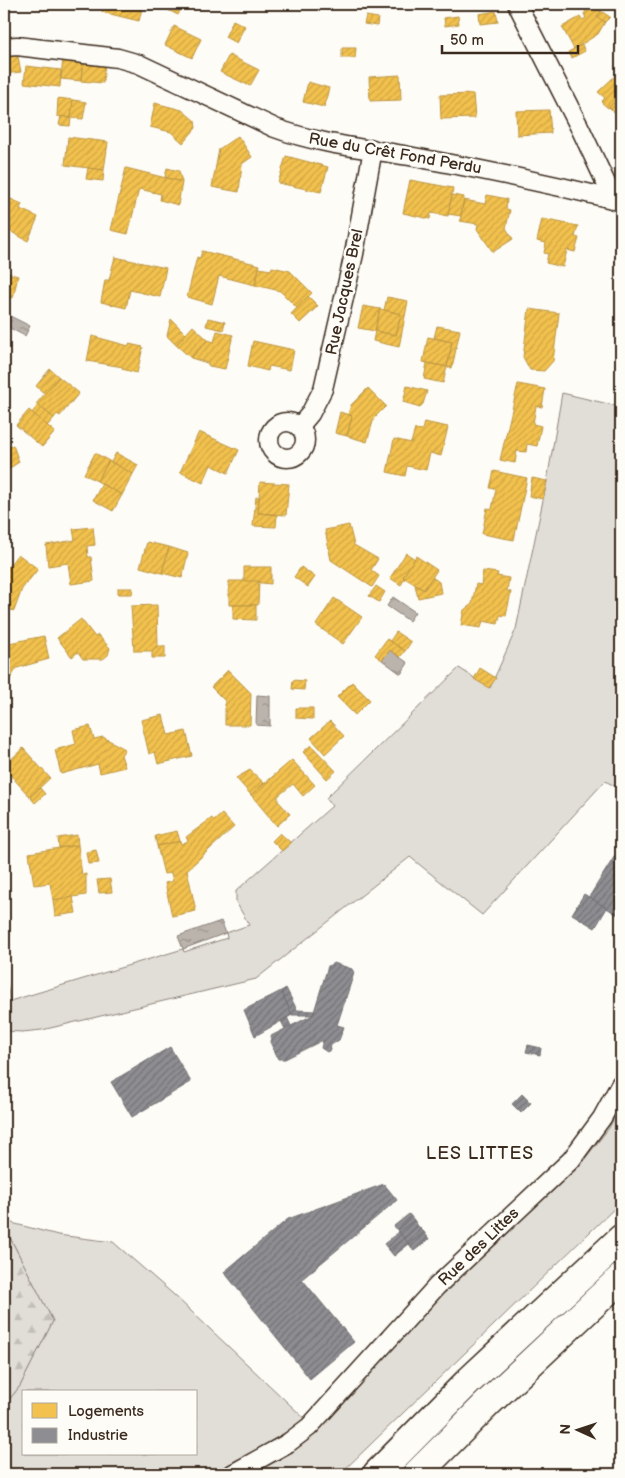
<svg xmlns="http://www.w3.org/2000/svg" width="625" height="1478" font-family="'Balsamiq Sans',sans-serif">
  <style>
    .grass { fill: #e1ded7; stroke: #8e847a; fill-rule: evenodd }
    .forest { fill: url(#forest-firs); stroke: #8e847a }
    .water { fill: url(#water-ripples); stroke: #887d74 }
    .homes { fill: url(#homes-hatch); stroke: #bb9440 }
    .industry { fill: url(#industry-hatch); stroke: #746f6f }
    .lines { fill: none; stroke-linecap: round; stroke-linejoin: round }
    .street-casing { stroke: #3b2a1e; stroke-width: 21 }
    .highway-casing { stroke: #3b2a1e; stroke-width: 31 }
    .street { stroke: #fdfcf7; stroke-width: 18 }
    .highway { stroke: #fdfcf7; stroke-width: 28 }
    .labels { text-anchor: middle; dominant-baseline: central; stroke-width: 5; stroke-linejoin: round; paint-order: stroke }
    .street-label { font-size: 16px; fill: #3b2a1e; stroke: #fdfcf7 }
    .neighbourhood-label { font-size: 18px; letter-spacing: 1px; fill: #3b2a1e; stroke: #fdfcf7 }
  </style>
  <defs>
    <pattern id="forest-firs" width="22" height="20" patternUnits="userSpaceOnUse" patternTransform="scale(1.25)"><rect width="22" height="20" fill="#e1ded7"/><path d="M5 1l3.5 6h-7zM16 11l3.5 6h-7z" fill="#c2bfb8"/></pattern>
    <pattern id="water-ripples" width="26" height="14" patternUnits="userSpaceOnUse" patternTransform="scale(1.25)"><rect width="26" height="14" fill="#bbb4ad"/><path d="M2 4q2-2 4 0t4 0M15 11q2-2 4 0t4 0" fill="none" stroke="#99938c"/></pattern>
    <pattern id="homes-hatch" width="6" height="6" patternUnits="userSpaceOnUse" patternTransform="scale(1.25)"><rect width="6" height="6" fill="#f2c14e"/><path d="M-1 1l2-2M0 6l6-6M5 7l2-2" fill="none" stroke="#d0a644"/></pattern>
    <pattern id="industry-hatch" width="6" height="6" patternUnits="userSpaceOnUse" patternTransform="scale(1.25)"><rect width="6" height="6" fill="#8d8d92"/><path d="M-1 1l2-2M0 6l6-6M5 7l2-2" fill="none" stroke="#747377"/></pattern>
  </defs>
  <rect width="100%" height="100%" fill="#fdfcf7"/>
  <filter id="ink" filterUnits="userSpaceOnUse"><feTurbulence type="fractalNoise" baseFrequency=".02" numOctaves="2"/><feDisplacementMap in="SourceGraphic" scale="10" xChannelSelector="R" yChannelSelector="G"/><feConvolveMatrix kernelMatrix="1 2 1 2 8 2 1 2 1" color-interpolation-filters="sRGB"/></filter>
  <g filter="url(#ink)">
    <!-- grass -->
    <g class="grass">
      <path d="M562,393L621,407V789L605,781L482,915L410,857L256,979L42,1030L22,1032L4,1031V967L10,1001L183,949L184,952L227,938L226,933L249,925L236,902V891L332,806L326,798L459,668L490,688L516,629L547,481Z"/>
      <path d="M621,1104V1202L340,1474H246L288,1453L317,1431L419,1316L477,1257L583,1161L609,1128Z"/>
      <path d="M4,1221L58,1235L113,1242L173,1294L305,1419L291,1429L217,1474H4V1406L20,1386L53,1321L4,1226ZM24,1392H196V1454H24Z"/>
    </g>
    <!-- forest -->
    <path class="forest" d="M4,1226L53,1321L20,1386L4,1406Z"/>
    <!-- water -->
    <g class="water">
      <path d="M8,315L30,326L25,336L4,325Z"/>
      <path d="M393,597L415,612L409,621L387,606Z"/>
      <path d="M390,650L408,663L401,674L382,660Z"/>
      <path d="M257,695L270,696V726L256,725Z"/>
      <path d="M221,921L226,933L183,949L178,936Z"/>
    </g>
    <!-- homes -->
    <g class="homes">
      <path d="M104,4H143L139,21L102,12Z"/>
      <path d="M168,4H183L178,15L166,9Z"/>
      <path d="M590,4L601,11L597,17L605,22L598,34L574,49L562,27L580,17L582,20L586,18L584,14Z"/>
      <path d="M496,11L498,22L480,24L479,14Z"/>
      <path d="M601,11L610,17L605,22L597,17Z"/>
      <path d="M366,16L378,18L377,26L364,24Z"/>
      <path d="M458,16L459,24L445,26L444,18Z"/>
      <path d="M233,20L245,26L236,43L225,37Z"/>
      <path d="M174,26L201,39L192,58L165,45Z"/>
      <path d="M582,45L585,51L572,58L568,52Z"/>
      <path d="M342,48H356L355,58H342Z"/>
      <path d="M17,52L21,72L4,74V54Z"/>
      <path d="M229,55L259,70L250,86L220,72Z"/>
      <path d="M63,57L83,60L81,81L61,79Z"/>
      <path d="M83,60L105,62L103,83L81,81Z"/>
      <path d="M26,66L61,70L60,87L24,83Z"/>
      <path d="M400,75L401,100L370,101L369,77Z"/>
      <path d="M616,75L620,79L621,96L608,108L601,102L605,98L598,92Z"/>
      <path d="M308,82L329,88L324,107L303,102Z"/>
      <path d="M473,94L475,118L441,119L440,95Z"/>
      <path d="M621,96V107L615,113L609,107Z"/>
      <path d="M58,98L73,100L71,118L57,116Z"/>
      <path d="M73,100L86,102L83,119L71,118Z"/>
      <path d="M155,103L182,110L195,121L196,128L183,143L171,132L150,127Z"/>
      <path d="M549,110L551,133L517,135L516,111Z"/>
      <path d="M61,116L71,118L70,126L59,125Z"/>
      <path d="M238,136L252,157L242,164L239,192L212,187L219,149Z"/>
      <path d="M68,137L108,142L104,170L65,165Z"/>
      <path d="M286,156L328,167L321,192L278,183Z"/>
      <path d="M88,168L104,170L103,181L86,179Z"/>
      <path d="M126,168L182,182L178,205L160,200L161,194L139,189L128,234L111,230Z"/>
      <path d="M167,168L179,171L182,182L165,177Z"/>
      <path d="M410,180L453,188L448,216L431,213L430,219L403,213Z"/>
      <path d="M452,195L464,197L461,216L448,214Z"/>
      <path d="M487,195L507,199L506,209L510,210L506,228L513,239L493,252L477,229L478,224L460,221L464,200L485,204Z"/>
      <path d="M4,196L22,204L20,209L38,217L28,241L4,228Z"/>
      <path d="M542,219L578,226L575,237L579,238L575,252L567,250L563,267L546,263L548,254L544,253L546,243L537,241Z"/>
      <path d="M202,251L260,265L255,285L219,276L212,304L187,297L197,257L200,258Z"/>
      <path d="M115,257L166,268L160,297L130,290L126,308L101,302L105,280H109Z"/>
      <path d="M272,267L290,271L312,293L297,308L280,291L255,285L259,268L271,270Z"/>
      <path d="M4,272L18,276L13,298L4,296Z"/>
      <path d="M308,296L318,306L300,323L291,314Z"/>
      <path d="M387,297L408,301L399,347L373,341L375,331L396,335L401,314L384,310Z"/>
      <path d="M363,306L380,309L375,331L358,328Z"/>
      <path d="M380,309L401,314L396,335L375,331Z"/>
      <path d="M529,309L559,313L553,361L544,371L530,370L523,357Z"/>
      <path d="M208,318L225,322L223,330L206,326Z"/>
      <path d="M171,319L186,334L176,345L167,336Z"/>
      <path d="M193,326L208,340L191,358L176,345Z"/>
      <path d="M437,326L460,330L452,368L447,367L452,342L434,338Z"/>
      <path d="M217,331L233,335L225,369L209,366L207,363L191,358L208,340L214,342Z"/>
      <path d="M92,336L129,346V344L143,347L137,373L122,369L123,367L87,361Z"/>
      <path d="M428,337L452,342L447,367L423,362Z"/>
      <path d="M253,341L294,350L290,370L269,366L268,371L248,366Z"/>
      <path d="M427,363L447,367L443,383L424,379Z"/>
      <path d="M50,369L59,377L45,394L36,386Z"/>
      <path d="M59,377L79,393L60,416L57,414L54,418L36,404Z"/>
      <path d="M518,384L545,389L542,407L536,406L533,424L541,426L537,446L527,444L526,452L517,451L515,463L500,460Z"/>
      <path d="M407,386L427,391L423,404L420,407L403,402Z"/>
      <path d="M368,388L386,406L374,418L367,442L347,436L352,416L348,414L351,405Z"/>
      <path d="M38,405L54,418L47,426L32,413Z"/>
      <path d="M29,410L55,432L42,447L16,425Z"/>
      <path d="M340,412L352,416L347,436L335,433Z"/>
      <path d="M424,422L448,427L441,456L430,453L426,470L407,466L405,476L387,472L394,439L411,443L415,429L422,430Z"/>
      <path d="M199,432L239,450L228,473L211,465L203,483L180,472Z"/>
      <path d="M13,445L19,462L7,470L4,466V448Z"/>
      <path d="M95,453L109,461L97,481L84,474Z"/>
      <path d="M116,453L138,465L133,474L111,462Z"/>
      <path d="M109,461L133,474L122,495L97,481Z"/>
      <path d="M494,471L527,478L514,540L482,534L487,508L492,509L496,489L490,488Z"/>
      <path d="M532,478L547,481L543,499L529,496Z"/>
      <path d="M260,482L289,484L286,515L258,513Z"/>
      <path d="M102,484L122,495L113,511L93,500Z"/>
      <path d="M256,497H259L258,513L277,515L276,527L253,526Z"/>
      <path d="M349,525L354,545L378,559L371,570L379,576L372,587L331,560L325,530Z"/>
      <path d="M93,527L95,545L87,546L88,557H91L94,581L71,584L68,563L48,566L46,545L75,540L73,529Z"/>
      <path d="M147,542L169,547L162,573L140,567Z"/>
      <path d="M169,547L188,553L182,578L162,573Z"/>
      <path d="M406,553L415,559L403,577L405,578L401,585L390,578Z"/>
      <path d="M18,554L38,569L22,589L14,611L4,607V572Z"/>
      <path d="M416,556L437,570L424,590L403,577Z"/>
      <path d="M244,567H271V584L244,581Z"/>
      <path d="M301,567L315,577L308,587L294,577Z"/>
      <path d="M483,571L498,573L497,576L509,578L507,591L511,592L506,616L500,615L498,624L483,621L481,628L461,625L464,610L472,604L476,584L481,585Z"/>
      <path d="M432,577L439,582L441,593L418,598L415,585L424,590Z"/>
      <path d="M229,581H259L258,605H229Z"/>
      <path d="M376,586L385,592L379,602L369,596Z"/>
      <path d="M118,588H133L132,594H118Z"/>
      <path d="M334,598L362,617L343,644L316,625Z"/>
      <path d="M157,605L158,646L152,651H134L131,606Z"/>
      <path d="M233,605H256V620L233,619Z"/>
      <path d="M81,619L95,637L98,635L110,648L108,655L103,659H83L78,652L72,657L57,638Z"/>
      <path d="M396,632L411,642L405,651L390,641Z"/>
      <path d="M44,636L49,659L17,668L8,682L4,679V644Z"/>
      <path d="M387,639L405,651L400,657L390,650L382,660L375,655Z"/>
      <path d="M158,646H165V658H152V651Z"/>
      <path d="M480,668L496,678L489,688L474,679Z"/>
      <path d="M228,670L251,693L250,725H225V701L211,687Z"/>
      <path d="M293,680L305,681L304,690L292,689Z"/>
      <path d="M352,682L370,700L355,715L337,697Z"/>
      <path d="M296,708H313V719L296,718Z"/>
      <path d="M163,715L168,735L186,731L192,756L158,764L155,752L149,754L141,720Z"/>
      <path d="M330,721L344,736L325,754L311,738Z"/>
      <path d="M90,726L94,739L103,737L125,749L121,755L125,767L100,773L98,764L61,774L55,750L76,744L73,730Z"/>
      <path d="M311,745L336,771L327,779L303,752Z"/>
      <path d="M23,748L50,778L30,797L4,768V766Z"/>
      <path d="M292,760L315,785L303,796L293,784L278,796V801L290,814L277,826L251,795Z"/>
      <path d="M250,770L264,783L251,795L236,778Z"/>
      <path d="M40,788L45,794L35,803L30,797Z"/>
      <path d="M222,814L234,827L187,870L196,911L172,916L165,883L173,881L171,873L164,874L157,846L180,841L181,844L188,841L186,837L212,818L214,821Z"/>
      <path d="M177,831L180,841L157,846L155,836Z"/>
      <path d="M280,833L291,843L282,851L272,841Z"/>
      <path d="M77,835L78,845L59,848L58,838Z"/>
      <path d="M78,845L82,875L86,874V895L53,900L50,883L34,885L29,853Z"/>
      <path d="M96,850L99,863L88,864L86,852Z"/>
      <path d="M110,879L112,892L99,893L97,880Z"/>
      <path d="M73,897L76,913L55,916L53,900Z"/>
    </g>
    <!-- industry -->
    <g class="industry">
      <path d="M621,846V917L589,897Z"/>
      <path d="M584,894L607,908L595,928L572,914Z"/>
      <path d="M334,963L352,969L354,973L337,1025L344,1027L339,1040L331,1045L330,1050L327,1052L321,1048L323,1040L285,1059H278L270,1042L271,1036L313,1015L328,966Z"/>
      <path d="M286,988L297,1010L314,1011L313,1015H292L281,991Z"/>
      <path d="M281,991L292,1015L255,1036L244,1010Z"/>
      <path d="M287,1017L291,1026L285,1029L281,1021Z"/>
      <path d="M528,1045L541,1048L540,1055L526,1052Z"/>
      <path d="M170,1047L191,1082L132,1117L111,1082Z"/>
      <path d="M522,1094L531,1103L521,1113L512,1104Z"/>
      <path d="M384,1184L397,1200L302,1279L354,1342L310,1379L224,1272L288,1219Z"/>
      <path d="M409,1214L414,1220L399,1232L394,1226Z"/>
      <path d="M414,1220L418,1226L404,1238L399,1232Z"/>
      <path d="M418,1226L424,1232L409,1244L404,1238Z"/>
      <path d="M399,1232L404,1238L389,1250L384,1244Z"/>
      <path d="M424,1232L429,1239L414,1251L409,1244Z"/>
      <path d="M404,1238L409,1244L394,1256L389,1250Z"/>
    </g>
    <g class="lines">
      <!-- street casing -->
      <g class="street-casing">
        <g id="street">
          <path d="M517,4L581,130L614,200"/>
          <path d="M4,47L17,46L118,58L139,64L275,128C318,144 363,148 409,156C480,169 551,184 621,201"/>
          <circle cx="287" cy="440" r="18"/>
          <path d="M299,427L310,414L323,389L354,254L373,149"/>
          <path d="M232,1474L288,1443L309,1427L437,1286L571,1160L602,1118L621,1083"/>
        </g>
      </g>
      <!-- highway casing -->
      <g class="highway-casing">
        <g id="highway">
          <path d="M377,1474L470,1380L621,1239"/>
          <path d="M417,1474L489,1402L621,1278"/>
        </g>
      </g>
      <!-- street -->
      <use href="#street" class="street"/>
      <!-- highway -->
      <use href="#highway" class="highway"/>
    </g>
  </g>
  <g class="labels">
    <!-- street labels -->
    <g class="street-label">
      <text transform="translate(395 154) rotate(10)">Rue du Crêt Fond Perdu</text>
      <text transform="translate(345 292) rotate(-78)">Rue Jacques Brel</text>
      <text transform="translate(479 1247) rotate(-44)">Rue des Littes</text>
    </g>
    <!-- neighbourhood labels -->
    <g class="neighbourhood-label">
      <text x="480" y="1153">LES LITTES</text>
    </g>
  </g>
  <!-- margin -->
  <rect width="625" height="1478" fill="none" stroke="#fdfcf7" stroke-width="20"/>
  <rect x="10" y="10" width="605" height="1458" fill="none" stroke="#3b2a1e" stroke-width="2" filter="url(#ink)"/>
  <!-- legend -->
  <rect x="22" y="1390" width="175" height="65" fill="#fdfcf7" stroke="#afa8a0"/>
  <rect x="32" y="1403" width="25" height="15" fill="#f2c14e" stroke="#afa8a0"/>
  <text x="68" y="1416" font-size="15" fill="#3b2a1e">Logements</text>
  <rect x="32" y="1428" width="25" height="15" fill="#8d8d92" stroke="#afa8a0"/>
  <text x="68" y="1440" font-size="15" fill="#3b2a1e">Industrie</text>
  <!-- north arrow -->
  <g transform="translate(578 1430) rotate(273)" stroke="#fdfcf7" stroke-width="4" paint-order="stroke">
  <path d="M0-4L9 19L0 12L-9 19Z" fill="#3b2a1e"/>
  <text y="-8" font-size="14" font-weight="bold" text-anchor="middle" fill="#3b2a1e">N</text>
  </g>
  <!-- scale -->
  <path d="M442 45v8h136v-8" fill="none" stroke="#3b2a1e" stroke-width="2.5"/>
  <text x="450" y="45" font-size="15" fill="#3b2a1e" stroke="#fdfcf7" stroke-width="4" paint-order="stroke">50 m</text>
</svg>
